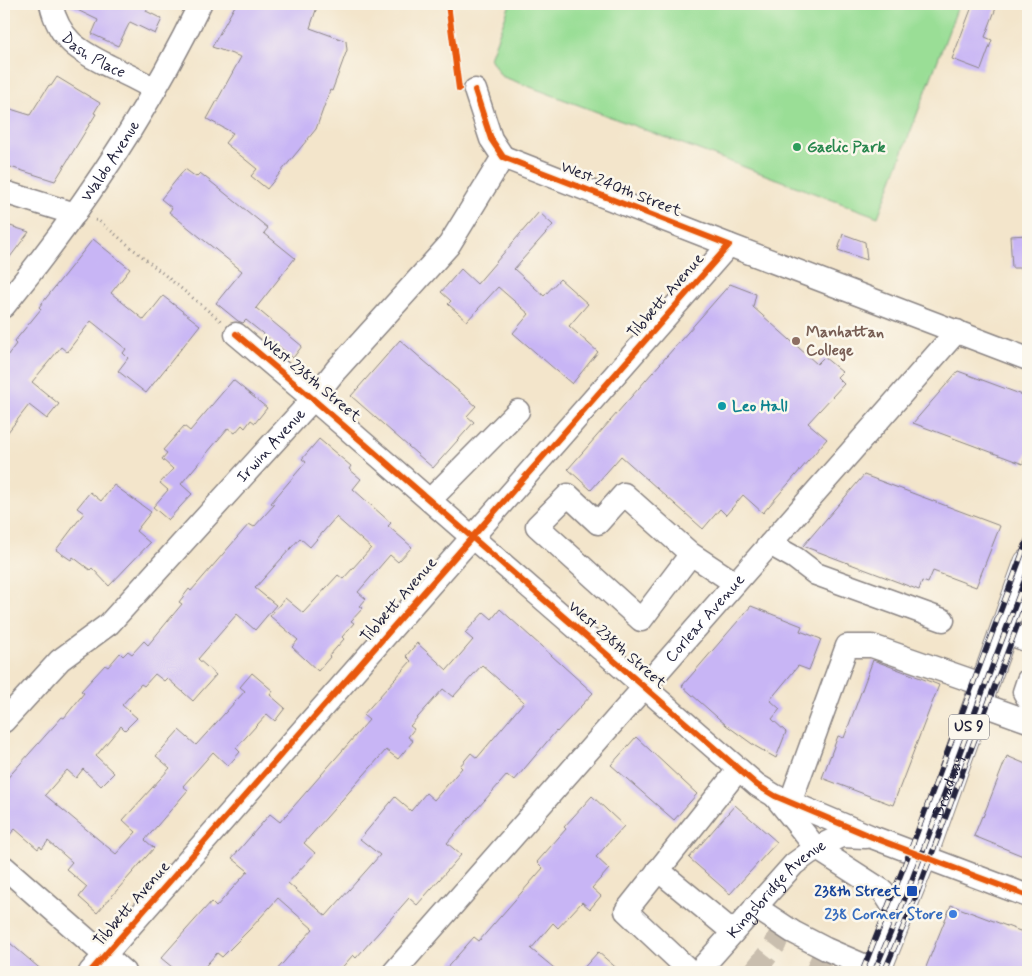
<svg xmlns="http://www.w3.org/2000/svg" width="1032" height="976" font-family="Mynerve,sans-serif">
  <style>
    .green { fill: #9ade96; stroke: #5e8068 }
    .building { fill: #c8b5f5; fill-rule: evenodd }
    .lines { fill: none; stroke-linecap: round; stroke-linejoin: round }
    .minor-tunnel { stroke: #c9beae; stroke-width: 22; stroke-dasharray: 22 11; stroke-linecap: butt }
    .minor-casing { stroke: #8a8483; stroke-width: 25 }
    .major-casing { stroke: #8a8483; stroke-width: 30 }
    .path { stroke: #8a8483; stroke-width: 3; stroke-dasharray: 1 4; stroke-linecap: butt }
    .minor { stroke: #fff; stroke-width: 22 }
    .major { stroke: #fff; stroke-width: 28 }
    .rail-casing { stroke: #22223b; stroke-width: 5.5 }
    .rail { stroke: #fbf7ec; stroke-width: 4; stroke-dasharray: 11; stroke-linecap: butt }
    .cycleway-casing { stroke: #fbf7ec; stroke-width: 9 }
    .cycleway { stroke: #e8590c; stroke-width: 6 }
    .leisure-dot { fill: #2e9e5b; stroke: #fbf7ec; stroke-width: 2 }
    .education-dot { fill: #8d6e63; stroke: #fbf7ec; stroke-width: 2 }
    .culture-dot { fill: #0f9aa8; stroke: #fbf7ec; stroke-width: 2 }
    .transit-dot { fill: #1a4fb4; stroke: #fbf7ec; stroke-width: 2 }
    .shop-dot { fill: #3f7fe0; stroke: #fbf7ec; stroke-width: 2 }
    .labels { text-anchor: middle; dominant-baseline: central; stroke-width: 5; stroke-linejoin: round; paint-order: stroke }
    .shield { fill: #fbf7ec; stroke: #636270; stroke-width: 1 }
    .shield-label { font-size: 15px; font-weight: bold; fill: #22223b }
    .street-label { font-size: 16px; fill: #22223b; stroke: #fbf7ec }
    .leisure-label { font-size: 16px; font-weight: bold; fill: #27864d; stroke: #fbf7ec; text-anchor: start }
    .education-label { font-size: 16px; font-weight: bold; fill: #785e54; stroke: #fbf7ec; text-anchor: start }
    .culture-label { font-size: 16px; font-weight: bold; fill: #0d838f; stroke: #fbf7ec; text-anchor: start }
    .transit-label { font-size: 16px; font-weight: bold; fill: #164399; stroke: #fbf7ec; text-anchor: end }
    .shop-label { font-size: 16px; font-weight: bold; fill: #366cbe; stroke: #fbf7ec; text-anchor: end }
  </style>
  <rect width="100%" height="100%" fill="#fbf7ec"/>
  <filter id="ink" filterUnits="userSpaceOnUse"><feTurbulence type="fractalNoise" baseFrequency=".02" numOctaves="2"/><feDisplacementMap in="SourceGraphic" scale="10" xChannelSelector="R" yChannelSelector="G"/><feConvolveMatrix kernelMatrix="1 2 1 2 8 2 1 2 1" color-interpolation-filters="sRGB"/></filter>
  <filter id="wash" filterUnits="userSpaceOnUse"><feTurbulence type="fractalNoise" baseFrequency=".0096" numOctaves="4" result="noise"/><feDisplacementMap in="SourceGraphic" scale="20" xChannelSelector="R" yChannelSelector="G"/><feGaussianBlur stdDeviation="1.12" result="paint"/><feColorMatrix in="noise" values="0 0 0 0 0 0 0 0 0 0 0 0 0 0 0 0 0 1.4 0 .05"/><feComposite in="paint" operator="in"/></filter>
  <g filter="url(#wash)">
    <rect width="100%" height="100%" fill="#f3e5cb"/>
    <!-- green -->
    <path class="green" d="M510,4H959L878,217L501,76L490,58Z"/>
    <g id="blocks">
      <!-- building -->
      <g class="building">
        <path d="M65,4H150L146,11L162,19L155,34L130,22L118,46L92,34L98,20Z"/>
        <path d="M236,4H318L310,28L346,41L347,50L332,91L330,90L316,129L267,189L251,176L257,169L225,143L233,133L207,119L241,57L212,47Z"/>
        <path d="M973,4H984L996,8L985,37L992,40L981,70L952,59Z"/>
        <path d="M57,77L100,103L94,113L96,114L55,181L4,165V107L30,115L49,85L51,86Z"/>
        <path d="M185,169L196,177L200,173L268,228L264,233L295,258L256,308L302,346L293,358L246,320L243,323L238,321L216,303L242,271L169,212L172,208L161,199Z"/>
        <path d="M539,212L553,225L514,269L544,296L560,279L588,304L569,326L598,352L572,384L513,333L529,314L498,287L467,321L448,304L451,301L441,292L461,269L477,284Z"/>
        <path d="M4,224L29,232L4,265Z"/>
        <path d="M843,234L865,242L867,260L838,250Z"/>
        <path d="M1028,235V268H1012L1010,236Z"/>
        <path d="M93,239L130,269L111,293L144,320L163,296L200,325L146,393L118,371L128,358L123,353L126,349L91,321L67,352L61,347L32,382L59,404L47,419L29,405L4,437V360L16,344L14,342L41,309L39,307Z"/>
        <path d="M730,284L756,294L753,307L817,364L824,357L842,372L837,377L844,384L808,423L827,439L763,513L743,495L726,515L720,509L703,529L621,456L591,490L568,469Z"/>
        <path d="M400,340L476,406L467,416L474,422L433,468L351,396Z"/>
        <path d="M958,371L1028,397V450L1023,464L913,423Z"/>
        <path d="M233,380L267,408L255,423L251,420L245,428L242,425L235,433L228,428L181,484L192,494L168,520L153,507L168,490L160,483L173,469L162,459L167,453L163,450L184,426L190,431Z"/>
        <path d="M319,439L351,466L349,469L361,479L353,489L391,523L388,526L412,547L398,562L390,555L358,592L366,599L360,606L363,608L351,621L354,623L342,637L344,639L329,656L330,657L318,671L292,647L298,640L270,616L285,598L303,613L338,575L343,579L371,548L336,517L310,547L300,538L255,588L276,605L255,630L237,614L198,659L216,675L193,701L167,678L164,681L155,674L144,686L141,684L122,705L137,718L125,730L121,726L96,756L114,773L101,786L83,769L76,778L67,770L45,795L116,854L136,832L123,820L170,768L156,756L179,730L196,745L245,691L240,687L252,673L273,691L270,695L285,708L275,721L267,714L236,748L240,752L228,766L213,752L183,786L188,790L145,840L154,848L97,913L79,897L87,887L66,869L72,862L48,841L42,849L40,846L38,849L15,829L4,841V782L62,717L64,718L84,693L81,691L105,665L108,667L120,653L123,656L128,651L132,654L144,641L148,645L182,604L179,602L189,589L191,591L249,524L254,527L274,505L271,503L306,462L302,459Z"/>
        <path d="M864,475L1000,526L976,587L933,571L928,583L922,581L919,590L803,546Z"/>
        <path d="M114,485L151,512L136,531L150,543L109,586L92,568L90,570L73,557L71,560L56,550L84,513L77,508L90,492L101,501Z"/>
        <path d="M751,606L802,626L800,631L821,639L809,670L798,666L770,700L780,709L772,719L786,732L776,758L755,746L726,725L682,686Z"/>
        <path d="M500,609L593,693L557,732L556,731L514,781L507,775L447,843L461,855L417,905L409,898L356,958L353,955L338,972H275L313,929L278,898L251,928L222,957L217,953L200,972H178L161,958L211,902L216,907L248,871L232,858L270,814L280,822L369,720L363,715L411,661L406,656L417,643L447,670L473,640L465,633L484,612L492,619ZM482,665L524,702L477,758L471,753L460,766L462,768L434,800L426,793L411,811L395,797L360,839L380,855L326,916L288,883L315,853L304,843L386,750L398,759L413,741L408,737L414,729L410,726L443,689L453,697Z"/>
        <path d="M873,660L939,685L893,805L822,778L838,736L844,738Z"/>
        <path d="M636,737L697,794L674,820L611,765Z"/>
        <path d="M1007,756L1028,765V858L974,836L982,816L983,817Z"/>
        <path d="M592,796L624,826L596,857L609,869L592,888L601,896L590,909L582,902L558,928L553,923L531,949L559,972H443L474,937L479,941L543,868L537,862L566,829L564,827Z"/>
        <path d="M735,805L777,842L730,894L689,858Z"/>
        <path d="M951,905L1028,934V972H924Z"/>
        <path d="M4,938L44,972H4Z"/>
        <path d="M598,952L621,972H580Z"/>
      </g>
    </g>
  </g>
  <g filter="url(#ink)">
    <use href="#blocks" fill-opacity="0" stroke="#8a8483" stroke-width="1"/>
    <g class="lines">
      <!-- minor-tunnel -->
      <g class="minor-tunnel">
        <path d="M754,972L775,945L783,926"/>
        <path d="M816,972L826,949"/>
      </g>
      <!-- minor casing -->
      <g class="minor-casing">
        <g id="minor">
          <path id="s1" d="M51,4C59,40 79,51 109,66C124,73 140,81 155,89"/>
          <path d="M475,90L491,139L503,157"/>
          <path d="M503,157L729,245L1028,359"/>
          <path d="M4,192L75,214"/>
          <path id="s2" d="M4,306C80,213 148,112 200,4"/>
          <path d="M236,334L313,399L757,785L775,796L872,837L1028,896"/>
          <path d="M430,500L518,411"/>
          <path d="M770,544L795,558L816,574L943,620"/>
          <path d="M691,554L624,494L598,523L568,495L537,526L641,620L691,554L735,583"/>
          <path d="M1004,631L1028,641"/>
          <path d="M1028,680L1024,692L1028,699"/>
          <path d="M978,703L1028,721"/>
          <path id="s3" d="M4,721L60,660L109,624L313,399L336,370L449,245L503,157"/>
          <path d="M777,799L816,848L883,891L899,916"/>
          <path d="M790,803L847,646H872L984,685"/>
          <path d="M4,867L124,972"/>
          <path d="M658,870L733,932"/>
          <path d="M755,907L793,932L826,949L877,971"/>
          <path d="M90,972L729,245"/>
          <path id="s4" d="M394,972L957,331"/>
          <path d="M691,972L626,911L738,770"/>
          <path id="s5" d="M698,972L794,864L816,848L841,836L866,837"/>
        </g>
      </g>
      <!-- major casing -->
      <g class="major-casing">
        <g id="major">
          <path id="s6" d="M876,972L923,856L1028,563"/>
        </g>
      </g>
      <!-- path -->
      <path class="path" d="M95,220L99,221L222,322"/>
      <!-- minor -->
      <use href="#minor" class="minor"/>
      <!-- major -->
      <use href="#major" class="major"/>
      <!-- rail casing -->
      <g class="rail-casing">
        <g id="rail">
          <path d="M862,972L912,846L1028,538"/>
          <path d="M874,972L904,901L1028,571"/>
          <path d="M884,972L915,899L1028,597"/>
        </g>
      </g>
      <!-- rail -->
      <use href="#rail" class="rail"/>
      <!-- cycleway casing -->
      <g class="cycleway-casing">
        <g id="cycleway">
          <path d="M448,4L459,89"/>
          <path d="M236,334L313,399L757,785L775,796L872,837L1028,896"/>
          <path d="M90,972L729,245L503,157L491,139L475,90"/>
        </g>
      </g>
      <!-- cycleway -->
      <use href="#cycleway" class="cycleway"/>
    </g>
  </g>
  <!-- markers -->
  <circle class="leisure-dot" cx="797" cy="147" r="5"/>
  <circle class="education-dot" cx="796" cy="341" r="5"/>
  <circle class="culture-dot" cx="722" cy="406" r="5"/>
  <rect class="transit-dot" x="906" y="885" width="12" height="12" rx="2.5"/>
  <circle class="shop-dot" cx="953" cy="914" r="5"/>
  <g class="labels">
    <!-- shield labels -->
    <rect class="shield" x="949" y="714.5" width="40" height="25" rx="4"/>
    <g class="shield-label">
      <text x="969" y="727">US 9</text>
    </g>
    <!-- street labels -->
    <g class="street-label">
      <text stroke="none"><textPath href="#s1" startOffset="70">Dash Place</textPath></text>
      <text stroke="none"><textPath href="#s2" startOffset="180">Waldo Avenue</textPath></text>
      <text transform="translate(621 189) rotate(21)">West 240th Street</text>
      <text transform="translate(666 296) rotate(-49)">Tibbett Avenue</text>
      <text transform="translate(311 379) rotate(40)">West 238th Street</text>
      <text stroke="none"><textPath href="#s3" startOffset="385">Irwin Avenue</textPath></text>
      <text transform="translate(399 600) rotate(-49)">Tibbett Avenue</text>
      <text stroke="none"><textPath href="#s4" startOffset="471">Corlear Avenue</textPath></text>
      <text transform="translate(617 645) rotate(41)">West 238th Street</text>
      <text stroke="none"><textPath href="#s6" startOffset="200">Broadway</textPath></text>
      <text stroke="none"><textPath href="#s5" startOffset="115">Kingsbridge Avenue</textPath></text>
      <text transform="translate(132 904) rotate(-49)">Tibbett Avenue</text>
    </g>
    <!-- leisure labels -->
    <g class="leisure-label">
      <text x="807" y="147">Gaelic Park</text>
    </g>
    <!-- education labels -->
    <g class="education-label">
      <text x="806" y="332">Manhattan<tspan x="806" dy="18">College</tspan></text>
    </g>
    <!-- culture labels -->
    <g class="culture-label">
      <text x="732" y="406">Leo Hall</text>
    </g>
    <!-- transit labels -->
    <g class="transit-label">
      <text x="901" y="891">238th Street</text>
    </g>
    <!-- shop labels -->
    <g class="shop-label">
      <text x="943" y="914">238 Corner Store</text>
    </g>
  </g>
  <!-- margin -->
  <rect width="1032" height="976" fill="none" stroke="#fbf7ec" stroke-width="20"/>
</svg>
